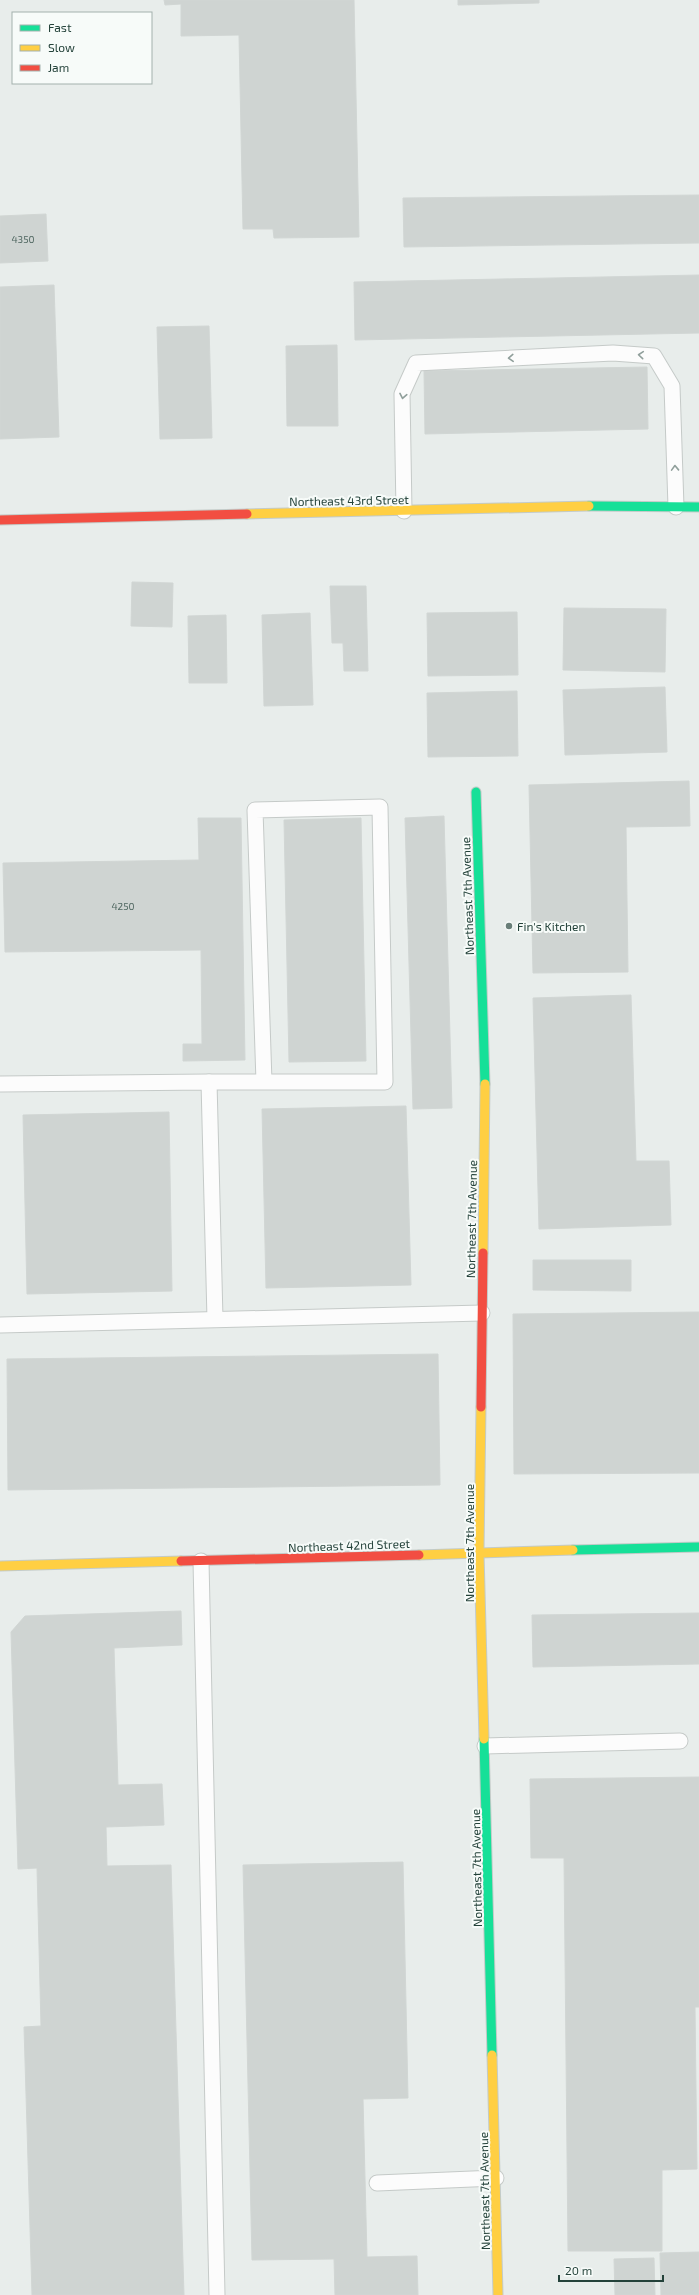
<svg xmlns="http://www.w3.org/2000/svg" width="699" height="2295" font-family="'Exo 2',sans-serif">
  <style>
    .building { fill: #cfd4d2; stroke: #d1d6d4 }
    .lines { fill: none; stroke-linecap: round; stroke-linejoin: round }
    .lane-casing { stroke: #c5cac8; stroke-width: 17 }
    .fast-casing { stroke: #c3cbc8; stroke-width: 11 }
    .slow-casing { stroke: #c3cbc8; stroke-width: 11 }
    .jam-casing { stroke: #c3cbc8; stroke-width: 11 }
    .lane { stroke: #fcfcfc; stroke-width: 15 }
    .fast { stroke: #16e098; stroke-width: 9 }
    .slow { stroke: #ffcf43; stroke-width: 9 }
    .jam { stroke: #f24e42; stroke-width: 9 }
    .oneway { stroke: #909f9b }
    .poi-dot { fill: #697e78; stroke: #f7fbf9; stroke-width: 1.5 }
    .labels { text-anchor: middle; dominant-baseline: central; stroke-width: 4; stroke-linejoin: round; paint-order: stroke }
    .number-label { font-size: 10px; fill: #506761 }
    .street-label { font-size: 12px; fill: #24423a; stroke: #f7fbf9 }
    .poi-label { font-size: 12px; fill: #24423a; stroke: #f7fbf9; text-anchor: start }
  </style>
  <rect width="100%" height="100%" fill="#e8edeb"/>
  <!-- building -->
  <g class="building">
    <path d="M164,0H354L359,237L274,238L273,229H243L239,35L181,36V4L165,5Z"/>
    <path d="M458,0H539V3L458,5Z"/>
    <path d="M699,195V243L404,247L403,198Z"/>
    <path d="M46,214L48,261L0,263V216Z"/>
    <path d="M699,275V333L355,340L354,282Z"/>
    <path d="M54,285L59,437L0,439V287Z"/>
    <path d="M209,326L212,438L160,439L157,327Z"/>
    <path d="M337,345L338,426H287L286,346Z"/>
    <path d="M647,367L648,429L425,434L424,371Z"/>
    <path d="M132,582L173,583L172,627L131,626Z"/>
    <path d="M330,586H366L368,671H344L343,643H332Z"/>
    <path d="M564,608L666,609L665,672L563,670Z"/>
    <path d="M517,612L518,675L428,676L427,613Z"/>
    <path d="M310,613L313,705L264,706L262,615Z"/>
    <path d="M226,615L227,683H189L188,616Z"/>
    <path d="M665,687L667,752L565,755L563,690Z"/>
    <path d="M517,691L518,756L428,757L427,693Z"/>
    <path d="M689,781L690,826L626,827L628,972L533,973L529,785Z"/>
    <path d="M444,816L452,1108L413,1109L405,818Z"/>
    <path d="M198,818H241L245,1060L183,1061V1044H202L201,950L5,952L3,863L199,860Z"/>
    <path d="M361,818L366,1061L289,1062L284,820Z"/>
    <path d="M631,995L636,1161H669L671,1225L539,1229L533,998Z"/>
    <path d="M406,1106L411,1285L266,1288L262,1109Z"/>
    <path d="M169,1112L172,1291L27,1294L23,1115Z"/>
    <path d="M533,1260H631V1291L533,1290Z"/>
    <path d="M699,1312V1473L514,1474L513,1314Z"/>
    <path d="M438,1354L440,1485L8,1490L7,1359Z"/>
    <path d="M181,1611L182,1645L114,1648L118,1785L162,1784L164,1825L106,1827L107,1866L171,1865L184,2295H32L24,2027L41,2026L37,1868L18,1869L11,1632L25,1616Z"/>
    <path d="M699,1613V1664L533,1667L532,1615Z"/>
    <path d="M699,1777V2007H695L697,2169L662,2170V2251H568L564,1858H531L530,1779Z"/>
    <path d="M403,1862L408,2098L363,2099L367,2257L417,2256L418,2295H335L334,2259L252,2260L243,1865Z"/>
    <path d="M699,2252V2295H661L660,2253Z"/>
    <path d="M654,2258L655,2295H615L614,2259Z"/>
  </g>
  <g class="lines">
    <!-- lane casing -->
    <g class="lane-casing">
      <g id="lane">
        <path d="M404,511L402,394L416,363L613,353L654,356L672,386L676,507"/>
        <path d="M209,1082H385L380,807L255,810L264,1082"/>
        <path d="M0,1084L209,1082L215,1319"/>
        <path d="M0,1325L482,1313"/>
        <path d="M201,1561L217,2295"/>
        <path d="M485,1746L680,1741"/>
        <path d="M377,2183L496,2178"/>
      </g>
    </g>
    <!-- fast casing -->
    <g class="fast-casing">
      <g id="fast">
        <path d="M589,506L699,507"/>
        <path d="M476,792L485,1084"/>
        <path d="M573,1550L699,1547"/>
        <path d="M484,1739L492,2055"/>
      </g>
    </g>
    <!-- slow casing -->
    <g class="slow-casing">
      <g id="slow">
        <path d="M247,514L589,506"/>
        <path d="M483,1253L485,1084"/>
        <path d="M481,1407L479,1553L484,1739"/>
        <path d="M419,1555L573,1550"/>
        <path d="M0,1566L181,1561"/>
        <path d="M492,2055L498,2295"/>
      </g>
    </g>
    <!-- jam casing -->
    <g class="jam-casing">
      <g id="jam">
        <path d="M0,520L247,514"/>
        <path d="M481,1407L483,1253"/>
        <path d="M181,1561L419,1555"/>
      </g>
    </g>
    <!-- lane -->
    <use href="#lane" class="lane"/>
    <!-- fast -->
    <use href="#fast" class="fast"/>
    <!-- slow -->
    <use href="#slow" class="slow"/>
    <!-- jam -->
    <use href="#jam" class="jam"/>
  </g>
  <!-- one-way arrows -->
  <defs><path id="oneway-chevron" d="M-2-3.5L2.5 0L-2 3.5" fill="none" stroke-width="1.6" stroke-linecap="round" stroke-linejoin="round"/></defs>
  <g class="oneway">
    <use href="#oneway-chevron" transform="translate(641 355) rotate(-175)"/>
    <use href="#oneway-chevron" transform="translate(511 358) rotate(177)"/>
    <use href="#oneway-chevron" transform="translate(403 396) rotate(101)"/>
    <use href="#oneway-chevron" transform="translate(675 468) rotate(-92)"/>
  </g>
  <!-- markers -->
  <circle class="poi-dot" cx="509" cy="926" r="4"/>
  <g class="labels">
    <!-- number labels -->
    <g class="number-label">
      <text x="23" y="239">4350</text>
      <text x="123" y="906">4250</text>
    </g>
    <!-- street labels -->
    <g class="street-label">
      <text transform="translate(349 500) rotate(-1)">Northeast 43rd Street</text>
      <text transform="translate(467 896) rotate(-92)">Northeast 7th Avenue</text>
      <text transform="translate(471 1219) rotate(-89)">Northeast 7th Avenue</text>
      <text transform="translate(469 1543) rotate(-90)">Northeast 7th Avenue</text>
      <text transform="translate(349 1545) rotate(-2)">Northeast 42nd Street</text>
      <text transform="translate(476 1868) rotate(-91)">Northeast 7th Avenue</text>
      <text transform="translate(484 2191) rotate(-91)">Northeast 7th Avenue</text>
    </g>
    <!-- poi labels -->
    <g class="poi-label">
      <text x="517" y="926">Fin's Kitchen</text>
    </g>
  </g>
  <!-- legend -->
  <rect x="12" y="12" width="140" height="72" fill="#f7fbf9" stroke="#a3b1ad"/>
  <rect x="20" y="25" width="20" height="6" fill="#16e098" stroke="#a3b1ad"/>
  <text x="48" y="32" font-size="12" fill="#24423a">Fast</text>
  <rect x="20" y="45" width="20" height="6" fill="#ffcf43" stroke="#a3b1ad"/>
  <text x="48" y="52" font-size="12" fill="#24423a">Slow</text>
  <rect x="20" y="65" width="20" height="6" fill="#f24e42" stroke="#a3b1ad"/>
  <text x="48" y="72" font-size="12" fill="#24423a">Jam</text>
  <!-- scale -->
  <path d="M559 2275v6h104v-6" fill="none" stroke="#24423a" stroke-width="2"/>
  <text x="565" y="2275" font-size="12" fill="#24423a" stroke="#f7fbf9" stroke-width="3" paint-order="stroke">20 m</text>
</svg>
